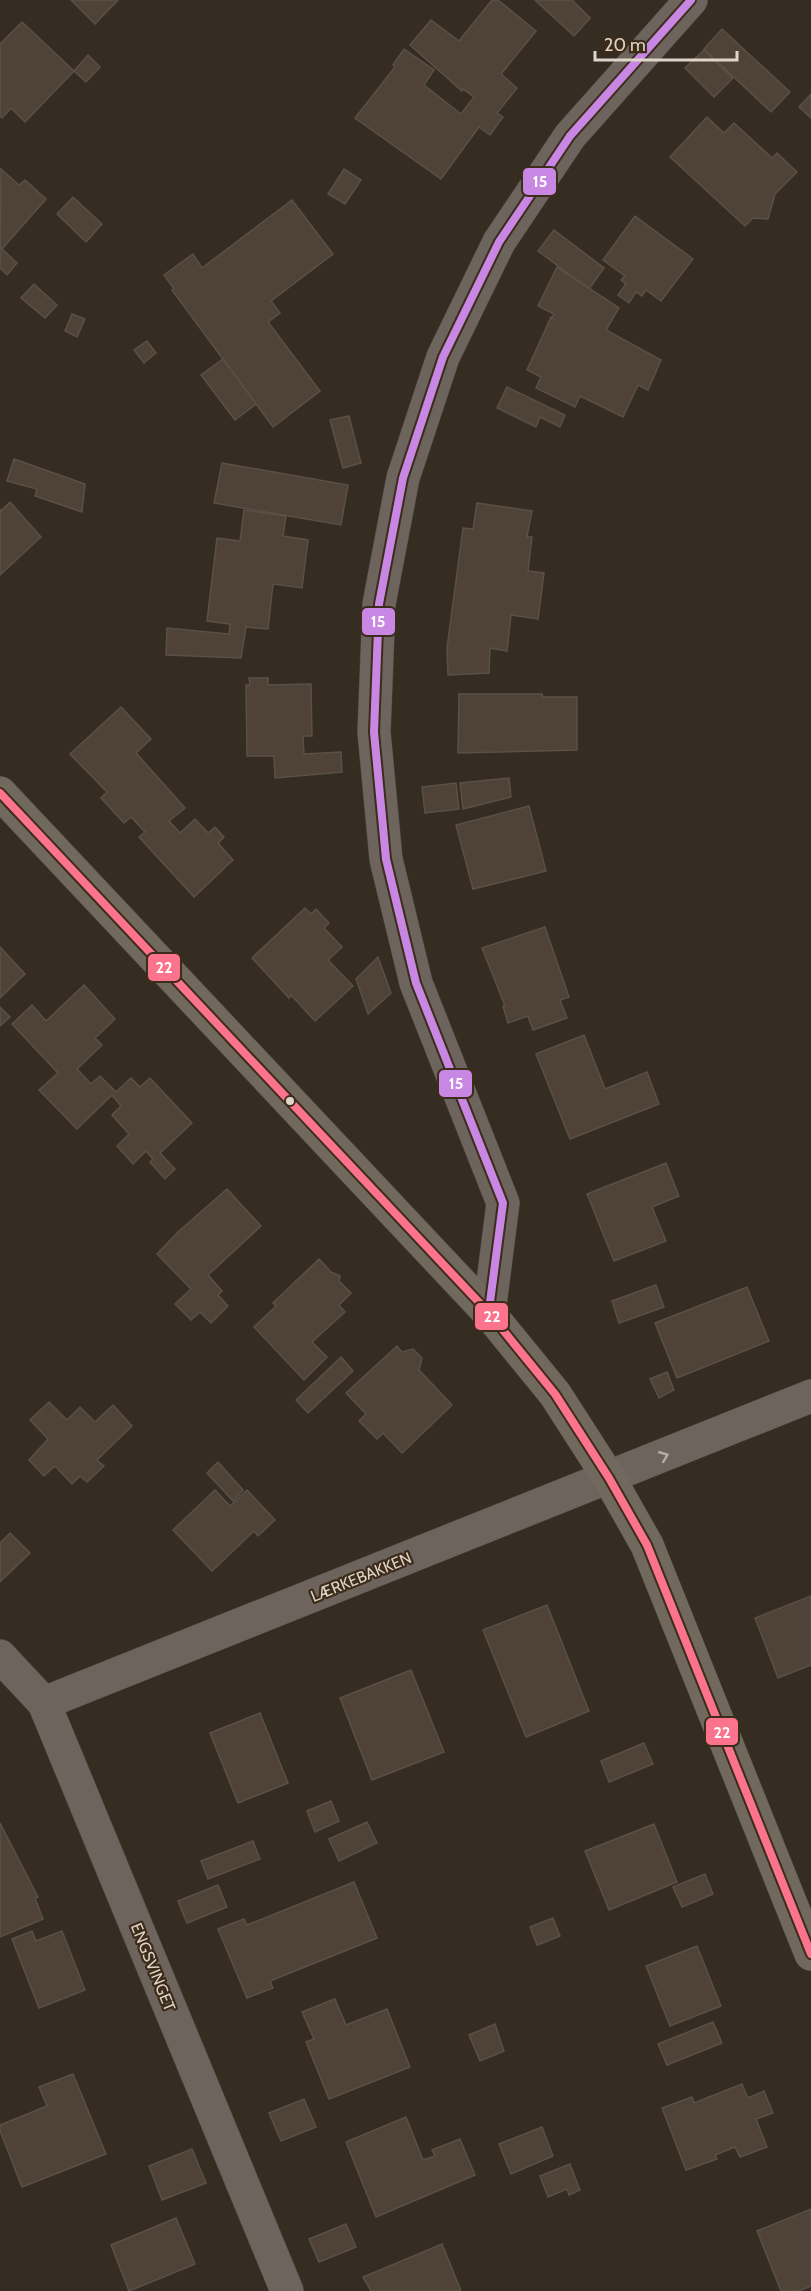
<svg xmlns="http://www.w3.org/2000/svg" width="811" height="2291" font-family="Cabin,sans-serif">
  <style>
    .building { fill: #4e4336; stroke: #595148; stroke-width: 1.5 }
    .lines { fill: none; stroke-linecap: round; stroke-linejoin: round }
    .street-casing { stroke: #4f473e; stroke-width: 34 }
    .secondary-casing { stroke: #4f473e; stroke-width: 34 }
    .street { stroke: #6c645d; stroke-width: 33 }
    .secondary { stroke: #71685e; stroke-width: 33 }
    .bus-1-casing { stroke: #3d2c1a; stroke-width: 12 }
    .bus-2-casing { stroke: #3d2c1a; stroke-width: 12 }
    .bus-1 { stroke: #fc738d; stroke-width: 8 }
    .bus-2 { stroke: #c787e3; stroke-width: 8 }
    .oneway { stroke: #b7ada3 }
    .bus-dot { fill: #dfd4c9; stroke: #3d2c1a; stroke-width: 2 }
    .labels { text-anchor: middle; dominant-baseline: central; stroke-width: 4.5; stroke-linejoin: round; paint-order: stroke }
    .street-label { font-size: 16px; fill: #dfd4c9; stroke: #3d2c1a }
    .line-badge { stroke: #3d2c1a; stroke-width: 2 }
    .badge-label { font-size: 16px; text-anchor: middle; font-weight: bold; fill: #fff }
  </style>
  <rect width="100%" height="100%" fill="#352c22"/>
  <!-- building -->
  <g class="building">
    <path d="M71,0H118L95,24Z"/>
    <path d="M492,0H498L536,31L501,74L517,88L497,113L503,117L490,135L479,127L441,179L355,118L395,67L393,65L404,49L434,70L424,85L461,114L474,97L463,89L462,91L410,45L431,20L459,41Z"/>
    <path d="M535,0H572L590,18L574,36Z"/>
    <path d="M22,22L74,71L25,122L11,108L2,118L0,116V44Z"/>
    <path d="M722,29L790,92L771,112L704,49Z"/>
    <path d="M704,50L733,78L714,97L685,68Z"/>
    <path d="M88,55L100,67L86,82L74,71Z"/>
    <path d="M811,94V118L799,107Z"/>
    <path d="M707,117L724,133L734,123L772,158L777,153L797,172L775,194L768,219L753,218L745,226L670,157Z"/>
    <path d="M1,169L19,185L25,180L46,199L2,249L17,263L7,275L0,268Z"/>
    <path d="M344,169L361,180L345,204L328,194Z"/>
    <path d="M73,197L102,224L86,242L57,214Z"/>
    <path d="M292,200L333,254L271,301L280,313L268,322L320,391L273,427L172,290L174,289L164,275L193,254L202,268Z"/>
    <path d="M635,216L693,259L661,301L646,290L642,296L636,292L629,303L618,295L626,284L621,280L625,276L603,260Z"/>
    <path d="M554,230L604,268L589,289L538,251Z"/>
    <path d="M557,267L619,308L606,330L661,360L648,390L638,385L623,417L580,396L575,407L536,388L541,377L527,370L551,317L552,318L554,314L538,306Z"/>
    <path d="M34,284L57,305L45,318L21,298Z"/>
    <path d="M72,314L85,319L77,337L65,331Z"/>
    <path d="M147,341L156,353L144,363L134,350Z"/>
    <path d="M223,359L256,404L235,420L201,375Z"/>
    <path d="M507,387L565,415L560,427L540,417L536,427L497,408Z"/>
    <path d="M349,416L361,463L343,468L330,420Z"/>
    <path d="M14,459L85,484L82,512L35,496L37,489L7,481Z"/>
    <path d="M222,463L348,485L341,525L214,503Z"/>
    <path d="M10,502L41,537L0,575V509L1,511Z"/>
    <path d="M477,503L532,511L527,537H532L528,571L544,573L538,619L511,615L507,651L490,648L489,673L448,675L447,648L463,528L473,529Z"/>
    <path d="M244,510L286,516L283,536L308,540L302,588L273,584L268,629L246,627L241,658L166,655L167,628L229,634L230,624L207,621L217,538L240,541Z"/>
    <path d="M249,678H268V685L311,684L312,736H303L304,754L341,752L342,772L275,778L274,756H247L246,685H250Z"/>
    <path d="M459,694H542L543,697H577V750L458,753Z"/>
    <path d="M121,707L151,739L136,753L185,808L169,821L180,833L195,819L208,833L215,827L224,837L218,843L233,860L194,897L139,837L145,832L131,817L124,823L101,798L107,792L70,754Z"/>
    <path d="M509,778L511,797L463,809L460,783Z"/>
    <path d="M456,783L459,809L425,813L422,787Z"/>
    <path d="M529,806L546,871L473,889L456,825Z"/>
    <path d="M305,908L311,914L316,909L329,923L324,928L342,947L328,960L353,986L315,1021L291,995L289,998L252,958Z"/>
    <path d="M545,927L569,997L560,1000L567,1018L533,1030L528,1016L508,1023L503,1006H505L482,948Z"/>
    <path d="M0,947L25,974L0,998Z"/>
    <path d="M378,957L391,993L368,1014L356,979Z"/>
    <path d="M84,985L115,1019L95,1038L102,1045L77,1069L91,1084L100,1076L116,1092L131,1078L140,1087L150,1078L192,1123L160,1153L175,1169L165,1179L150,1162L153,1159L146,1151L133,1164L117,1146L129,1134L112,1115L121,1106L112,1095L77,1129L39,1090L58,1073L12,1024L32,1005L46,1021Z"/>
    <path d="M0,1007L10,1017L0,1026Z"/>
    <path d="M584,1035L605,1089L647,1072L659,1104L570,1139L536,1054Z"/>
    <path d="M666,1163L679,1196L652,1207L666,1241L614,1261L587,1194Z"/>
    <path d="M227,1189L261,1226L208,1275L222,1291L218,1295L228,1306L211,1323L200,1312L191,1320L175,1304L191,1289L157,1254L178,1232Z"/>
    <path d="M319,1259L331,1272L340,1276L339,1281L351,1293L339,1305L345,1312L312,1342L327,1357L304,1380L254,1327L276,1306L273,1303Z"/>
    <path d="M656,1285L664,1307L619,1323L612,1301Z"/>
    <path d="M747,1287L769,1341L677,1378L655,1323Z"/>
    <path d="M397,1346L402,1352L413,1349L422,1358L419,1370L452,1405L402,1453L383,1433L377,1439L359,1421L366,1414L346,1393Z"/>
    <path d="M341,1357L353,1371L308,1413L296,1400Z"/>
    <path d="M667,1372L674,1390L659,1398L650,1379Z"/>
    <path d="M49,1402L67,1420L80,1407L95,1422L113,1405L132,1426L97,1460L104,1466L87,1482L80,1476L72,1484L55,1466L44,1476L29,1460L48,1439L30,1420Z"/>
    <path d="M218,1462L243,1490L233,1501L207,1473Z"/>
    <path d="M215,1490L230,1506L247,1490L275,1520L258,1536L254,1531L212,1571L173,1530Z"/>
    <path d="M10,1533L30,1553L0,1582V1543Z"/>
    <path d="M811,1596V1665L778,1678L755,1618Z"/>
    <path d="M547,1605L589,1711L526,1737L483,1630Z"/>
    <path d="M411,1670L444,1752L372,1780L340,1698Z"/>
    <path d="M260,1713L288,1783L238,1803L210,1733Z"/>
    <path d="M644,1743L653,1764L609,1782L601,1761Z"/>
    <path d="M331,1801L339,1821L315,1832L307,1811Z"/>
    <path d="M367,1822L377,1843L339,1861L329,1839Z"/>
    <path d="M0,1823L38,1897L35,1898L43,1919L0,1937Z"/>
    <path d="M654,1824L677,1882L609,1910L585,1851Z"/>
    <path d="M253,1841L260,1859L208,1879L201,1861Z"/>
    <path d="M705,1874L713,1894L682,1907L673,1887Z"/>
    <path d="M354,1882L377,1938L270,1981L273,1988L247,1998L218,1929L244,1919L247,1925Z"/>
    <path d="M218,1885L227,1907L187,1923L178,1901Z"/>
    <path d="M553,1918L560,1936L537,1945L530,1927Z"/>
    <path d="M32,1931L36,1941L62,1931L85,1990L39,2008L12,1939Z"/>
    <path d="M697,1946L721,2006L670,2026L646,1966Z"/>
    <path d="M335,1999L346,2025L387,2009L410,2067L329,2099L306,2042L314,2039L302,2012Z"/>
    <path d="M713,2022L722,2043L667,2065L658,2044Z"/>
    <path d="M495,2024L504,2051L480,2061L469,2035Z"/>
    <path d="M73,2074L106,2154L22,2187L0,2131V2125L47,2106L39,2087Z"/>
    <path d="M742,2084L748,2098L764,2091L773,2113L756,2119L767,2147L740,2157L735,2147L715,2155L717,2159L686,2170L662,2108L692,2097L694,2103Z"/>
    <path d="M304,2099L316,2127L281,2141L269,2113Z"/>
    <path d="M406,2117L423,2160L435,2156L432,2150L460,2139L475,2175L376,2217L346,2142Z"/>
    <path d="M542,2127L553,2156L511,2174L499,2144Z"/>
    <path d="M192,2149L206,2183L162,2200L149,2166Z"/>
    <path d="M570,2164L580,2190L569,2195L567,2189L548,2197L540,2176Z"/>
    <path d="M811,2209V2286L799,2291H781L757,2231Z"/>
    <path d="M176,2218L195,2264L129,2291L111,2245Z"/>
    <path d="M346,2224L356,2247L319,2262L309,2239Z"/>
    <path d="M442,2244L461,2291H371L363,2277Z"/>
  </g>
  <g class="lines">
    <!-- street casing -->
    <g class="street-casing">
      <g id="street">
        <path d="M489,1313L503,1203L416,983L386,859L374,732L379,604L403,478L443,357L499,242L570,136L691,0"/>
        <path d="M0,1656L44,1703L287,2291"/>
        <path d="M44,1703L811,1396"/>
      </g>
    </g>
    <!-- secondary casing -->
    <g class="secondary-casing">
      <path id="secondary" d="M0,793L489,1313L555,1394L609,1478L647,1545L811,1954"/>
    </g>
    <!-- street -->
    <use href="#street" class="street"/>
    <!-- secondary -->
    <use href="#secondary" class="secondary"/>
    <!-- bus-1 casing -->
    <g class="bus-1-casing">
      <path id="bus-1" d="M0,793L489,1313L555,1394L609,1478L647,1545L811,1954"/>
    </g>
    <!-- bus-2 casing -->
    <g class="bus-2-casing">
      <path id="bus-2" d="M489,1310L503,1203L416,983L386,859L374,732L379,604L403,478L443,357L499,242L570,136L691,0"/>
    </g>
    <!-- bus-1 -->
    <use href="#bus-1" class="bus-1"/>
    <!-- bus-2 -->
    <use href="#bus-2" class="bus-2"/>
  </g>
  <!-- one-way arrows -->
  <defs><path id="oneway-chevron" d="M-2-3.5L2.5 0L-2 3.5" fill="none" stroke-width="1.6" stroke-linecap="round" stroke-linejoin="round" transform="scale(1.5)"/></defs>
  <use class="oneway" href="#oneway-chevron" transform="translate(664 1456) rotate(-22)"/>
  <!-- markers -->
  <circle class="bus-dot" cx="290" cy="1101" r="5"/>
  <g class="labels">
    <!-- street labels -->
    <g class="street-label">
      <text transform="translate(361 1577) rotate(-22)">LÆRKEBAKKEN</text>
      <text transform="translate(153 1967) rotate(68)">ENGSVINGET</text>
    </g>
  </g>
  <g class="line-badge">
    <rect x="522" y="167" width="35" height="29" rx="6" fill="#c787e3"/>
    <rect x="361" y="607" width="35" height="29" rx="6" fill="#c787e3"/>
    <rect x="147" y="953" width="34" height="29" rx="6" fill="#fc738d"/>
    <rect x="438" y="1069" width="35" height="29" rx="6" fill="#c787e3"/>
    <rect x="474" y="1302" width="35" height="29" rx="6" fill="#fc738d"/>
    <rect x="705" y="1717" width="34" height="29" rx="6" fill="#fc738d"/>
  </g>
  <g class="badge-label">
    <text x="540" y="187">15</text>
    <text x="378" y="627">15</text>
    <text x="164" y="973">22</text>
    <text x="456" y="1089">15</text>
    <text x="492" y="1322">22</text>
    <text x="722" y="1738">22</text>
  </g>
  <!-- scale -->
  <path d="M595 51v9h142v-9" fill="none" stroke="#dfd4c9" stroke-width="3"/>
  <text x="604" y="51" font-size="18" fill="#dfd4c9" stroke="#3d2c1a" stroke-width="4.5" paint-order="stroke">20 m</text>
</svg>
